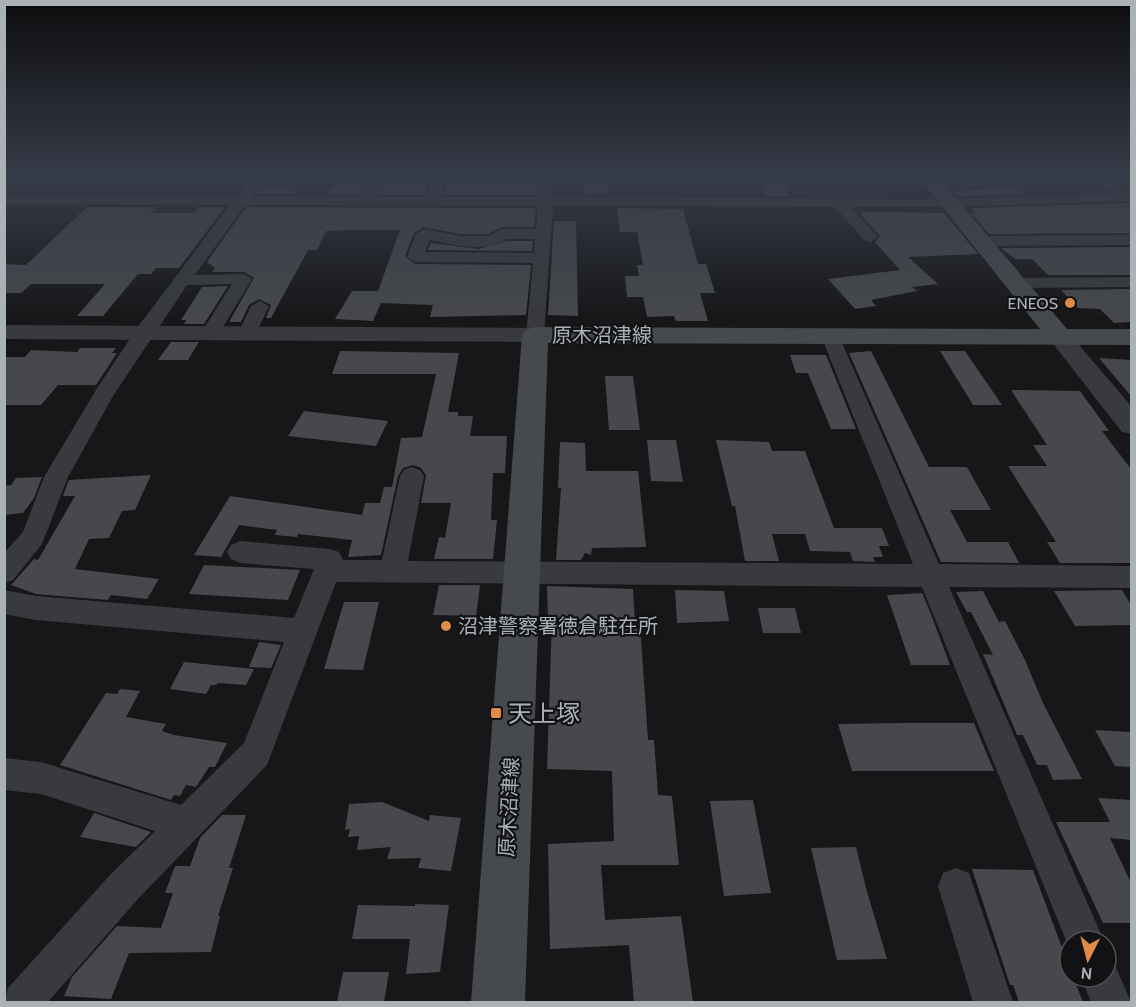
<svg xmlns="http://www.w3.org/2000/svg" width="1136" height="1007" font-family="Cabin,'Noto Sans JP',sans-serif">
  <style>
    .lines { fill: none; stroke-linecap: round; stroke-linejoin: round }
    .stream { stroke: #313c40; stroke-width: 4 }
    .building { fill: #46484b }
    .minor { fill: #383a3d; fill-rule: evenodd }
    .tertiary { fill: #383a3d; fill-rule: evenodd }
    .secondary { fill: #474a4d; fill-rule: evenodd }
    .poi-dot { fill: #e08b48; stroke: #121214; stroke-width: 2 }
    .labels { text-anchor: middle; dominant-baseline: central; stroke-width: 4.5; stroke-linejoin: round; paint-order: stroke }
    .far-poi-label { font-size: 16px; fill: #aab1b7; stroke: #121214; text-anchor: end }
    .street-label { font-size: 20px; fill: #aab1b7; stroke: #121214 }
    .poi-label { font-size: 20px; fill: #aab1b7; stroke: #121214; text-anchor: start }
    .near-poi-label { font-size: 24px; fill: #aab1b7; stroke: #121214; text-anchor: start }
  </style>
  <rect width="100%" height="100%" fill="#171719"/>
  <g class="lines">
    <!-- stream -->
    <path class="stream" d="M1093,176L1128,198"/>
  </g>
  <!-- building -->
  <g class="building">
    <path d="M347,176H371L356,195L325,194L339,182H344Z"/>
    <path d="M391,176H431L424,195H377Z"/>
    <path d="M450,176L503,179L504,176H539L537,195H442Z"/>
    <path d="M584,176L608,177L609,193L585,195Z"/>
    <path d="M757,176H781L790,196H766Z"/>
    <path d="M284,187L300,194H257L259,191Z"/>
    <path d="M1017,188L1025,194L959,196L953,191Z"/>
    <path d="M1131,203V233L989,234L971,213H976L972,208Z"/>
    <path d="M87,207H156L150,213H194L198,207H225L179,268H156L151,274H138L103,316H77L105,284H31L21,293H4V264L26,265Z"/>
    <path d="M246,207L536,208L534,227H502L488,234H461L423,227L414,233L405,256L415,264L531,265L526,315L430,317L433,305L381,303L373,321L335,319L352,291H378L400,230H357L326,231L317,250H308L271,318H266L271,305L259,299L249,305L241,322H229L254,278L244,272H212L215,268L207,262Z"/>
    <path d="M617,208L683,209L698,264H706L715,293H700L708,321H676L674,316L647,317L643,297H627L625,276H639L637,265H643L637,232H620Z"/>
    <path d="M874,212L944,213L978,254L908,257L938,284L912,287L917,291L871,300L876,306L855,309L828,279L900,270L875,242L880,236L859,213Z"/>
    <path d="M554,221H576L578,316L548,315Z"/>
    <path d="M507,241H533L532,251L428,250L431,243L479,249Z"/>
    <path d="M1131,247V275H1048L1032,259H1015L1001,248Z"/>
    <path d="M228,286L204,324H184L186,320H181L202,287Z"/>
    <path d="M1131,289V322L1114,323L1100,309L1078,308L1061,290Z"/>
    <path d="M171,342H199L188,360H158Z"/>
    <path d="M80,348H116L112,353H117L96,385H58L41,405H4V357H25L31,350L77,352Z"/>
    <path d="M340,351L459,353L448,412H458V416H473L470,436H507L505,473H493L491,520H497L493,559H434L439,537L445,538L451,503H421L426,475L421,468L413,465L403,468L398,476L381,555L348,557L352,540L298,534L297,537L275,535L277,530L239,525L221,557L194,555L230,496L362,515L365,503H380L384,487H392L401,438L422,437L436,374H332Z"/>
    <path d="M871,351L929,467H967L991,510H950L967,542H1008L1019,563L941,562L849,353Z"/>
    <path d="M940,351H965L1002,405H973Z"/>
    <path d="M790,355H826L856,429H831L808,373H796Z"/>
    <path d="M1099,358L1131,360V396Z"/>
    <path d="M605,376H633L640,430H609Z"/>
    <path d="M1011,390L1080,391L1109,431H1102L1131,469V563H1060L1047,542H1056L1008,466H1047L1033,445H1047Z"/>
    <path d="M304,411L388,421L376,446L288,436Z"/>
    <path d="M647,440H676L683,482L651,481Z"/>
    <path d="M716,440L769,442L772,451H805L834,528H882L889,546H879L883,557H873L875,562L853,561L850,552L810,551L805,534H772L779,561H745L735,506H732Z"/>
    <path d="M560,442L585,443L586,471H638L646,547L592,548L591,555L585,553L581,560H556L561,488H558Z"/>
    <path d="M151,475L135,510L122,511L109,538L89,539L75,569L159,579L147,599L111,595L108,600L36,594L11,585L34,559L38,560L75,496H63L69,480Z"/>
    <path d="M42,477L34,498L23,513L4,515V486L11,485L16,478Z"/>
    <path d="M204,565L300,570L288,600L189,594Z"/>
    <path d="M439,585H480L476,616L433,615Z"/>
    <path d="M547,586L633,589L635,624H640L648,740H654L658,795L672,796L679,865H601L605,920L681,916L693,1002H634L629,945L550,949L548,844L614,841L612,771L547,769L552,619H548Z"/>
    <path d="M675,590L724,591L729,621L677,623Z"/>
    <path d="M1122,590L1131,605V625L1075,626L1054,591Z"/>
    <path d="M983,591L999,622L1005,621L1025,660L1043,703L1082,779L1053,780L1047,765H1037L1023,735H1017L983,654L993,655L971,612H967L956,592Z"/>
    <path d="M922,593L929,609L950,665H911L887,595Z"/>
    <path d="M344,602H379L363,670L324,669Z"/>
    <path d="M758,608H795L801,633H763Z"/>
    <path d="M259,642L281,645L271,668L249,667Z"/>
    <path d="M184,662L254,669L246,685L218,683L216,685H211L206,694L170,689Z"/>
    <path d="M120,689L140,691L126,717L166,724L162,731L174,735L227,743L215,767H209L196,787L186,785L180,796L174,795L171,800L60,765L106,693L117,694Z"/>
    <path d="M902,723H974L994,771H852L838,724Z"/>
    <path d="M1095,730L1131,732V767L1115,766Z"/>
    <path d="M1098,798L1131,800V840L1110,838L1131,883V923H1103L1056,822H1110Z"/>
    <path d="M753,800L771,893L724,896L710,801Z"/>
    <path d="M382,802L429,821L430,815L461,818L451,871L418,868L421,858L387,859L391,847L357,850L359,836L348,837L350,829L345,830L349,804Z"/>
    <path d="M94,813L151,832L136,847L80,837Z"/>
    <path d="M222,815H246L229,868H233L218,916H220L211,952L129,953L111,999L64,996L72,977L117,926L161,928L173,893H165L175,866H190L200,838Z"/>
    <path d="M856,847L866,888L887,959L837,960L811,848Z"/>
    <path d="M972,869L1033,870L1070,969V977H1073L1083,1002H1019L1013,985H1010Z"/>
    <path d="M415,904L449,905L440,972L406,974L410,939H352L358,905L415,906Z"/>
    <path d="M343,972H389L384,1002H337Z"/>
  </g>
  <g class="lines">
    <!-- minor -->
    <g class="minor">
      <path d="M252,176H266L251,196L357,197L374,176H389L372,197H425L434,176H448L439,197H539L541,176H555L553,197L948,199L1132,193V201L948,207H851L878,237L870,242L864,240L835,207L553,206L544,335L535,341L526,335L533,263L415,262L407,257L416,234L424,229L461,236H489L502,229H536L538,206L245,205L195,275L244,274L252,279L217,337L210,339L201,333L232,284L187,285L113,396L68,477L42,544L13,580L4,583V553L23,532L44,477L96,390L137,328L230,205L4,204V196H237ZM506,239H535L534,253L425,252L430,240C452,244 486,254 506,239Z"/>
      <path d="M1132,235V245L979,246L971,241L979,236Z"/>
      <path d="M1132,277V287L1015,288L1006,283L1015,278Z"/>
      <path d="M260,301L269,306L256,333L254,337H240L238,333L251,306Z"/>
      <path d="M830,330L839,336L939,564L1132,566V588L949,587L1104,941H1070V950L922,587L336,582L267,765L137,900L48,1002H4L8,988L111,874L155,831L41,794L4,790V758L41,762L181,805L244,743L284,642L36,620L4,614V590L36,596L294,618L314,569L240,563L231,559L227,552L231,545L240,541L330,549L339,552L343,560H382L400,476L404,470L412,467L420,470L424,476L408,561L913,564L821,336Z"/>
      <path d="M956,868L969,873L1013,1002H973L938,886L943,873Z"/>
      <path d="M1106,960L1114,963L1131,1002H1091L1081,977H1106Z"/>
    </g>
    <!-- tertiary -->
    <g class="tertiary">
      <path d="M4,325L535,328L543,330L547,335L543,340L535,342L4,339Z"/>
      <path d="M1059,329L1067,331L1132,407V434L1122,432L1047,336L1051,331Z"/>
    </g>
    <!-- secondary -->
    <path class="secondary" d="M918,176H937L1067,329H1132V345L548,343L525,1002H471L522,335L526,330L535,327L1040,329Z"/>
  </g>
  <!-- sky -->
  <linearGradient id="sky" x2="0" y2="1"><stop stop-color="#0d0d0e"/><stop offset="0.56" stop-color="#363c49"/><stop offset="1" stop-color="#363c49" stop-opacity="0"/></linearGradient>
  <rect width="1136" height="317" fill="url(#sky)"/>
  <!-- markers -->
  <g class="poi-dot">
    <circle cx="1070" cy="303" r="6"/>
    <circle cx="446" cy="626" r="6"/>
    <rect x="490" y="707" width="12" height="12" rx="3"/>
  </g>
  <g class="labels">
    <!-- far-poi labels -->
    <g class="far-poi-label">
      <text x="1058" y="303">ENEOS</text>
    </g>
    <!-- street labels -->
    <g class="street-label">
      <text x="602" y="335">原木沼津線</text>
      <text transform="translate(509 807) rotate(-87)">原木沼津線</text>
    </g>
    <!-- poi labels -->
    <g class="poi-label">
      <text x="458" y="626">沼津警察署徳倉駐在所</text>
    </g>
    <!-- near-poi labels -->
    <g class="near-poi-label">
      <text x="508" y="713">天上塚</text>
    </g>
  </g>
  <!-- border -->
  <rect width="1136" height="1007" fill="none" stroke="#aab1b7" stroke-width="12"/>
  <!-- north arrow -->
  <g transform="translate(1088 959) rotate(186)"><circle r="28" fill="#121214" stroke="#4f5255" stroke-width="1.5"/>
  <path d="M0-4.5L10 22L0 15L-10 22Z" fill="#e08b48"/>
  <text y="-9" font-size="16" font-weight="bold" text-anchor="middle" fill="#aab1b7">N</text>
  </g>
</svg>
